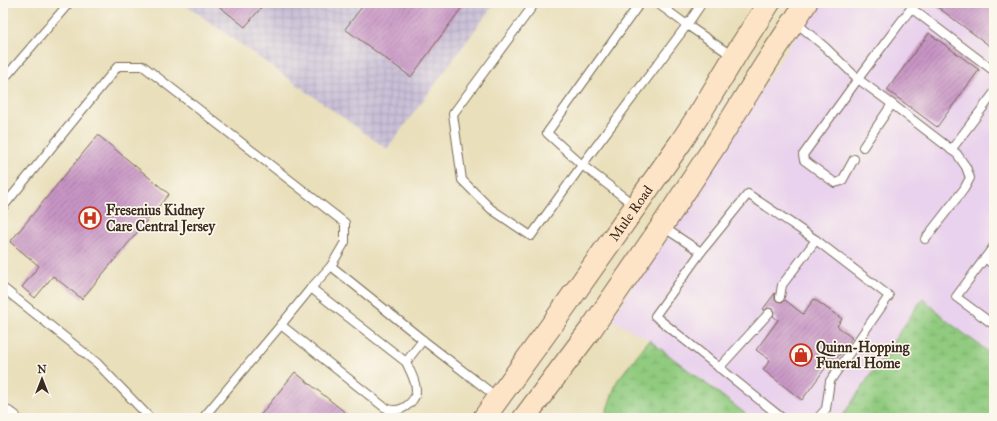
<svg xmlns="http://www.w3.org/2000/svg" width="997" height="421" font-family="'IM FELL Great Primer',serif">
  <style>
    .built { fill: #e9d2ed }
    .industrial { fill: url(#industrial-grid) }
    .wetland { fill: url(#wetland-marsh); stroke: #667a4e }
    .building { fill: url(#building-hatch) }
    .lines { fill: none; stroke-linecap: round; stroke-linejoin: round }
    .service-casing { stroke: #786955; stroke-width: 10 }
    .minor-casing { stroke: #786955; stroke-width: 19 }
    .secondary-casing { stroke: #786955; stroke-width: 24 }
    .service { stroke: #fff; stroke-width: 8 }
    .minor { stroke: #fff; stroke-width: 17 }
    .secondary { stroke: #fee4c6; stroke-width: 22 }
    .labels { text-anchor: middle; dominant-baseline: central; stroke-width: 3.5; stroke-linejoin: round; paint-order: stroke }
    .poi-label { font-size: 14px; font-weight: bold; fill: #3b2a1e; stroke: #fbf7ec; text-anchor: start }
    .street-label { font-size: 14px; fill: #3b2a1e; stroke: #fbf7ec }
  </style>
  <defs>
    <pattern id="industrial-grid" width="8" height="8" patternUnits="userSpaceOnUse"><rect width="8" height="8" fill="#c9bfd7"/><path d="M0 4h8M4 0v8" fill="none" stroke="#aea4b8"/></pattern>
    <pattern id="wetland-marsh" width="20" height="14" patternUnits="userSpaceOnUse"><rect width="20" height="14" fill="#90cb7f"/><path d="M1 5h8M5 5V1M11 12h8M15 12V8" fill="none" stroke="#7dae6d"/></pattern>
    <pattern id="building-hatch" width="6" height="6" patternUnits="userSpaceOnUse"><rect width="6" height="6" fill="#c794c4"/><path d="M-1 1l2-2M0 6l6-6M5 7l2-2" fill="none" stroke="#a3799f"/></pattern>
  </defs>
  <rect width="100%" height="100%" fill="#fbf7ec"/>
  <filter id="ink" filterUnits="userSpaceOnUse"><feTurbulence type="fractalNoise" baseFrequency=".025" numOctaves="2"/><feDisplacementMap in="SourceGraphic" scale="8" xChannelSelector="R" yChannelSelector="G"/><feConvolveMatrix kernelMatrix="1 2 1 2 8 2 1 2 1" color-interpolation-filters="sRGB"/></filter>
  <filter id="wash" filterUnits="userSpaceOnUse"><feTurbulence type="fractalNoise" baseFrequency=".012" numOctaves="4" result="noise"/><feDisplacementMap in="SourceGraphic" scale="16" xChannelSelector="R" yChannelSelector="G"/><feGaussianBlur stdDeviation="0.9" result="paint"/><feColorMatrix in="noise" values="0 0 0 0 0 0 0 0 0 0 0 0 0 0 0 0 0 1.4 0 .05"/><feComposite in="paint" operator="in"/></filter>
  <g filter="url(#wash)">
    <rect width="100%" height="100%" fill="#e9dfbb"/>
    <!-- built -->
    <path class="built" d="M818,3H994V356L947,321L923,298L841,418H751L649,340L611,319Z"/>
    <!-- industrial -->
    <path class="industrial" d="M183,3H495L387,149Z"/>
    <!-- wetland -->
    <g class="wetland">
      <path d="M923,298L947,321L994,356V418H841Z"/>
      <path d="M649,340L751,418H604L617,381Z"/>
    </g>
    <g id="blocks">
      <!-- building -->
      <g class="building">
        <path d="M215,3H265L245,27Z"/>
        <path d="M365,3H465L411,77L345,29Z"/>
        <path d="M932,3H994V49Z"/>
        <path d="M929,33L979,70L937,127L887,90Z"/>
        <path d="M98,135L169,194L82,299L53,276L35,298L22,287L39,266L10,242Z"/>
        <path d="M775,293V299L777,301L782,302L785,300L803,314L814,299L842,319L837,326L852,338L832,365L829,363L802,400L763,370L770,360L756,350L778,320L773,316L774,312L772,309L768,308L765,310L763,309Z"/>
        <path d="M295,372L352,418H258Z"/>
      </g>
    </g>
  </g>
  <g filter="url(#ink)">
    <use href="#blocks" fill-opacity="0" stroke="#786955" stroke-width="1"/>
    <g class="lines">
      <!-- service casing -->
      <g class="service-casing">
        <g id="service">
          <path d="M535,3L453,114L462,180L491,209L531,236L582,165L687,25L702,3"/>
          <path d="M657,3L687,25L734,57"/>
          <path d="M911,8L994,71"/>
          <path d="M794,21L825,47L858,79L892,104L957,154L966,167L970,178L964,189L925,239"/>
          <path d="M3,80L69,3"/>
          <path d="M863,147L892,104"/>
          <path d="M951,150L994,93"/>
          <path d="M854,159L842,181L835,183L804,160L803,155L858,79L915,3"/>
          <path d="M634,205L582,165L547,133L640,3"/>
          <path d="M3,207L118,66H143L345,223V242L331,266"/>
          <path d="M663,227L701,252"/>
          <path d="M816,240L889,296L830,381L826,409L818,418"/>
          <path d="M994,246L956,297L994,325"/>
          <path d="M985,258L994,265"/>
          <path d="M3,288L97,363L150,418"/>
          <path d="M311,288L406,362"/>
          <path d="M780,297L782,285L816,240L748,194L701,252L655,316L782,418"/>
          <path d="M281,325L384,407C387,408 390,410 393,410C404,411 417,400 416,389C415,379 410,371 406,362L423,340"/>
          <path d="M719,368L769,313"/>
          <path d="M203,418L281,325L311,288L331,266L423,340L498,398"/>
          <path d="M387,418L393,410"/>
        </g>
      </g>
      <!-- minor casing -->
      <g class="minor-casing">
        <path id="minor" d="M3,413L12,418"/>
      </g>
      <!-- secondary casing -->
      <g class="secondary-casing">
        <g id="secondary">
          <path id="s1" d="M484,418L551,326L681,142L702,110L739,49L769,3"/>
          <path d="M524,418L591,329L662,226L716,144L765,65L806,3"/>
        </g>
      </g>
      <!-- service -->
      <use href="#service" class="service"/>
      <!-- minor -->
      <use href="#minor" class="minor"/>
      <!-- secondary -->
      <use href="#secondary" class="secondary"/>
    </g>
  </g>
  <!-- icons -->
  <defs>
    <g id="hospital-ring" transform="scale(1.15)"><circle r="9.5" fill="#fbf7ec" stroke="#c8321e" stroke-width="1.5"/><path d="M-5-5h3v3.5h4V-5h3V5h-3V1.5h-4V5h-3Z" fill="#c8321e"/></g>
    <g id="shop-ring" transform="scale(1.15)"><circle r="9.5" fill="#fbf7ec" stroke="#c8321e" stroke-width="1.5"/><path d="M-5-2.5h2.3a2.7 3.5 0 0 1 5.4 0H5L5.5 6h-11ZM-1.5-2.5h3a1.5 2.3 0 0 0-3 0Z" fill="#c8321e"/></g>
  </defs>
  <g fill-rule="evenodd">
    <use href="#hospital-ring" x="90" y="218"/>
    <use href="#shop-ring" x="801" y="355"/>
  </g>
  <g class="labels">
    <!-- poi labels -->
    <g class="poi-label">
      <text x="106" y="210">Fresenius Kidney<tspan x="106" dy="16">Care Central Jersey</tspan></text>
      <text x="816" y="347">Quinn-Hopping<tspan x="816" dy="16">Funeral Home</tspan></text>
    </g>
    <!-- street labels -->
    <g class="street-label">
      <text stroke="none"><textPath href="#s1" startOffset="252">Mule Road</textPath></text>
    </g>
  </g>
  <!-- margin -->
  <rect width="997" height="421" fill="none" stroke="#fbf7ec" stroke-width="16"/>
  <!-- north arrow -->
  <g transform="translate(42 379)" stroke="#fbf7ec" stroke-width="3" paint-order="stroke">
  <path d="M0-3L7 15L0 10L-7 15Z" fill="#3b2a1e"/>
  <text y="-6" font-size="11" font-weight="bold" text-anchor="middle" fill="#3b2a1e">N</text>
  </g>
</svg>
